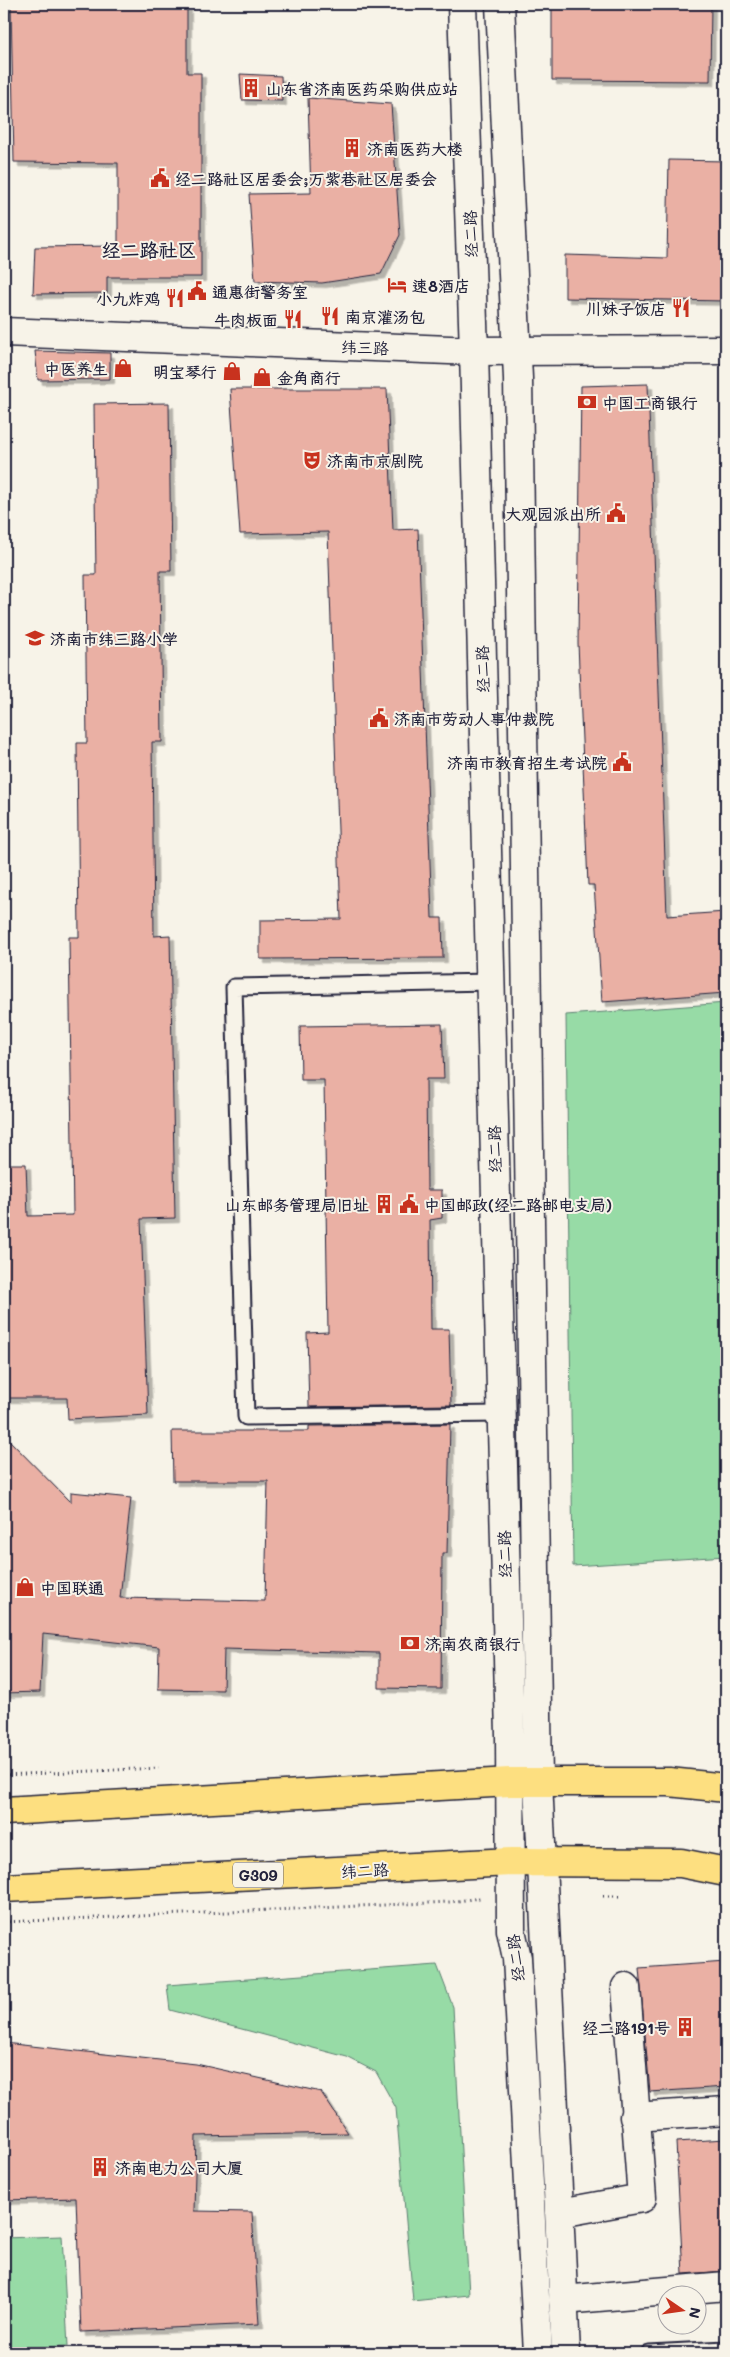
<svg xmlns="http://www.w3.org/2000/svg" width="730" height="2357" font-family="Mali,'LXGW WenKai TC',sans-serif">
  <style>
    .green { fill: #97dba6; stroke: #5c7e70 }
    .building { fill: #eab0a4; stroke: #22223b; filter: url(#shadow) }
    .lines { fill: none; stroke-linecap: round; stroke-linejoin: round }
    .service-casing { stroke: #22223b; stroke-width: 19 }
    .minor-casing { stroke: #22223b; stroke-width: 31 }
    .tertiary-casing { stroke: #22223b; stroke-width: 31 }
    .trunk-casing { stroke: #22223b; stroke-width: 31 }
    .path { stroke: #22223b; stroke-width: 3; stroke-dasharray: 1 4; stroke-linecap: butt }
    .service { stroke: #f7f3e8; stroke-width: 15 }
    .minor { stroke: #f7f3e8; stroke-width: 28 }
    .tertiary { stroke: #f7f3e8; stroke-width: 28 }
    .trunk { stroke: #fddf80; stroke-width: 28 }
    .labels { text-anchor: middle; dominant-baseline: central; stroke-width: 4; stroke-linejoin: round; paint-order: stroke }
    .shield { fill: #f7f3e8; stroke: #62616f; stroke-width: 1 }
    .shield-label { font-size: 15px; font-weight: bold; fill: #22223b }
    .poi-label { font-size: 16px; font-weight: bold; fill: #22223b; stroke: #f7f3e8; text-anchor: start }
    .street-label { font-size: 16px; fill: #22223b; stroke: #f7f3e8 }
    .quarter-label { font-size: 19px; font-weight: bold; fill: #22223b; stroke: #f7f3e8 }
  </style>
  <defs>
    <filter id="shadow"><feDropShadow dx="4.5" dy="4.5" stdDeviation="0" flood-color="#0004"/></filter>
  </defs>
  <rect width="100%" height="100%" fill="#f7f3e8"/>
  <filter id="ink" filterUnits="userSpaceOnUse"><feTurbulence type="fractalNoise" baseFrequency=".02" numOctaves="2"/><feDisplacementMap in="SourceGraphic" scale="10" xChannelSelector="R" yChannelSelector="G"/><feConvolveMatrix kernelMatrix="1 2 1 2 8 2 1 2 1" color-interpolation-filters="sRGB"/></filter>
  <g filter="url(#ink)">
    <!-- green -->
    <g class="green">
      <path d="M726,1003V1556L573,1566L566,1015Z"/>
      <path d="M437,1965L453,2007L469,2295L413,2301L396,2108L376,2072L347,2057L170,2010L167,1985Z"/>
      <path d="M62,2236L68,2346L4,2348V2238Z"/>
    </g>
    <!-- building -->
    <g class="building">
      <path d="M11,4H187V73H201V277H107V293L33,294L35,247L118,246V163L14,162Z"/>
      <path d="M552,4H711L710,81L552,80Z"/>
      <path d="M240,74L281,76L282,101L242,100Z"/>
      <path d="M308,98L391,104L400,235L381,274L322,283L255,281L249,194L311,193Z"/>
      <path d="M669,160L726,161L724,301L565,298V255L667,258Z"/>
      <path d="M35,351L110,353V379L38,380Z"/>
      <path d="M648,384L667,916L726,912V993L602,1002L594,885H588L578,643L581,386Z"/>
      <path d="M230,389H387L393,530L418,529L432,918H442L443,958L260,959V920L341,919L328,532L240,534Z"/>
      <path d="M169,403L171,571H160L162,742H152L154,936L170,935L175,1218L141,1219L148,1415L68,1419L67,1398H4V1164H26L28,1216L73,1215L69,937H79L77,743H87L85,575H96L94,404Z"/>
      <path d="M442,1024L444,1079H426L427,1190H442V1218L430,1220L431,1329H449L451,1405L309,1407L307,1333L328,1332L324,1080H301L300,1026Z"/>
      <path d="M450,1424L447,1553H442L441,1689L379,1688V1653L224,1649L223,1690L158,1689L159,1647L43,1634L40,1692L4,1693V1435L71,1503V1492L131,1498L120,1598L265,1601L268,1481H173L172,1431H309V1426Z"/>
      <path d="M726,1962V2087L650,2092L639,1968Z"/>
      <path d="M4,2043L196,2064L321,2092L348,2133L196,2136L194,2211L252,2212L259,2324L81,2332L76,2198L4,2200Z"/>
      <path d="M726,2139V2271L683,2274L676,2142Z"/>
    </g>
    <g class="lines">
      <!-- service casing -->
      <g class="service-casing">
        <g id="service">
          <path d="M490,982L234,987L246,1417L501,1414"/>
          <path d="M649,2353L726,2349"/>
        </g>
      </g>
      <!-- minor casing -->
      <g class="minor-casing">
        <g id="minor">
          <path d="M634,2117L726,2111"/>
          <path d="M560,2213L642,2198L626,1987"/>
          <path d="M563,2300L726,2286"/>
        </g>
      </g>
      <!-- tertiary casing -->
      <g class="tertiary-casing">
        <g id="tertiary">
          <path d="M462,4L474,351L510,1735L511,1930L517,1958L538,2353"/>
          <path d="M500,4L518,378L538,1782L566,2353"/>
          <path d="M4,332L474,351L726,350"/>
        </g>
      </g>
      <!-- trunk casing -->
      <g class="trunk-casing">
        <g id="trunk">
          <path d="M4,1811L510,1782H669L726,1788"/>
          <path d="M4,1888L511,1862L681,1863L726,1872"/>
        </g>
      </g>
      <!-- path -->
      <g class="path">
        <path d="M4,1775L159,1768"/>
        <path d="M603,1896H619"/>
        <path d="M4,1922L450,1902L480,1898"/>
      </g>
      <!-- service -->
      <use href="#service" class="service"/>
      <!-- minor -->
      <use href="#minor" class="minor"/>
      <!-- tertiary -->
      <use href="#tertiary" class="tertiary"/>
      <!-- trunk -->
      <use href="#trunk" class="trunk"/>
    </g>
  </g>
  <!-- icons -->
  <defs>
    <g id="building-bare" transform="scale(1.5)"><path d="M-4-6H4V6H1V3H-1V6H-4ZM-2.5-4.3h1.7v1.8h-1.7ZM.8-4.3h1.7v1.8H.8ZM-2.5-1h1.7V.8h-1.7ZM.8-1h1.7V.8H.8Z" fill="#c8321e" stroke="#f7f3e8" stroke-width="2.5" paint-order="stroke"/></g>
    <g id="civic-bare" transform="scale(1.5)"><path d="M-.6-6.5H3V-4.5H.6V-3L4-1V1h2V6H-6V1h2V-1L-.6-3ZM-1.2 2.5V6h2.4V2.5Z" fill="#c8321e" stroke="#f7f3e8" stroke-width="2.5" paint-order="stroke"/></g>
    <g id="hotel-bare" transform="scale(1.5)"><path d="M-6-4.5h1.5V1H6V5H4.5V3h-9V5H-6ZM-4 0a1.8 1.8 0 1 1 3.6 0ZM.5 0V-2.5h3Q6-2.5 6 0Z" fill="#c8321e" stroke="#f7f3e8" stroke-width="2.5" paint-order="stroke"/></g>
    <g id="restaurant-bare" transform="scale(1.5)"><path d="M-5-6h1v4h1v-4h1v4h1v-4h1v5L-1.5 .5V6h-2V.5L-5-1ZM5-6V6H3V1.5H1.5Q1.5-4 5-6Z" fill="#c8321e" stroke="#f7f3e8" stroke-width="2.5" paint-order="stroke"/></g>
    <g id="shop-bare" transform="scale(1.5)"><path d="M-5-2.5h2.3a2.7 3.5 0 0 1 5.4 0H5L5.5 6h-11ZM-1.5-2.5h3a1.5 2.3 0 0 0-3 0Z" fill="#c8321e" stroke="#f7f3e8" stroke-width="2.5" paint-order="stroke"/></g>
    <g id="bank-bare" transform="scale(1.5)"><path d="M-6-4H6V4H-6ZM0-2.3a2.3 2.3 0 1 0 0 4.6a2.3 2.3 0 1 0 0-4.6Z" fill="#c8321e" stroke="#f7f3e8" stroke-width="2.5" paint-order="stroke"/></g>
    <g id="theatre-bare" transform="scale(1.5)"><path d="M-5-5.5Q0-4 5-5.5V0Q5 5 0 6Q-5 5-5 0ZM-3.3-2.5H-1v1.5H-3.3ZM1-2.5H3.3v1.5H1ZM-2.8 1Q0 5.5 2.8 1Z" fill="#c8321e" stroke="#f7f3e8" stroke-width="2.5" paint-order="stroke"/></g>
    <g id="school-bare" transform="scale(1.5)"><path d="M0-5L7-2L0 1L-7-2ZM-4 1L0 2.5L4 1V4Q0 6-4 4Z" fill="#c8321e" stroke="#f7f3e8" stroke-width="2.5" paint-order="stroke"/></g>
  </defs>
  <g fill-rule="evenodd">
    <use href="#building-bare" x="251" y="88"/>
    <use href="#building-bare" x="352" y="148"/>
    <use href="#civic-bare" x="160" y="178"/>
    <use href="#hotel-bare" x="397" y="285"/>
    <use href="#civic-bare" x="197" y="291"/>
    <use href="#restaurant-bare" x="175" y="298"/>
    <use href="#restaurant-bare" x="681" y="308"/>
    <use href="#restaurant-bare" x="330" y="316"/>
    <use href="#restaurant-bare" x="293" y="319"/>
    <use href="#shop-bare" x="123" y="368"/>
    <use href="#shop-bare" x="232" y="371"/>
    <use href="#shop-bare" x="262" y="377"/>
    <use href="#bank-bare" x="587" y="402"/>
    <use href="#theatre-bare" x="312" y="460"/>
    <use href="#civic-bare" x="616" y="513"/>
    <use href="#school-bare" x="35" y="638"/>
    <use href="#civic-bare" x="379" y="718"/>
    <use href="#civic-bare" x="622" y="762"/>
    <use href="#building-bare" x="384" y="1204"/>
    <use href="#civic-bare" x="409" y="1204"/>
    <use href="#shop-bare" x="25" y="1587"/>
    <use href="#bank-bare" x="410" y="1643"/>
    <use href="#building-bare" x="685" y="2027"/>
    <use href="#building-bare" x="100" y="2167"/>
  </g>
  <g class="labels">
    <!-- shield labels -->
    <rect class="shield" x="233" y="1862.5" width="50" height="25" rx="4"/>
    <g class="shield-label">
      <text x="258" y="1875">G309</text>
    </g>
    <!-- poi labels -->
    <g class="poi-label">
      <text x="266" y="88">山东省济南医药采购供应站</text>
      <text x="367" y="148">济南医药大楼</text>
      <text x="175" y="178">经二路社区居委会;万紫巷社区居委会</text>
      <text x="412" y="285">速8酒店</text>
      <text x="212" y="291">通惠街警务室</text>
      <text x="160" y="298" text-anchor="end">小九炸鸡</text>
      <text x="666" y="308" text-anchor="end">川妹子饭店</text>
      <text x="345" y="316">南京灌汤包</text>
      <text x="278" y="319" text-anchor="end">牛肉板面</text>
      <text x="108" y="368" text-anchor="end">中医养生</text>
      <text x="217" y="371" text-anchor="end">明宝琴行</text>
      <text x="277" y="377">金角商行</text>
      <text x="602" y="402">中国工商银行</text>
      <text x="327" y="460">济南市京剧院</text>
      <text x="601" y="513" text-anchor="end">大观园派出所</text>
      <text x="50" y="638">济南市纬三路小学</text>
      <text x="394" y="718">济南市劳动人事仲裁院</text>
      <text x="607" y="762" text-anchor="end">济南市教育招生考试院</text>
      <text x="369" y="1204" text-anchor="end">山东邮务管理局旧址</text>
      <text x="424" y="1204">中国邮政(经二路邮电支局)</text>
      <text x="40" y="1587">中国联通</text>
      <text x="425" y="1643">济南农商银行</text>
      <text x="670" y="2027" text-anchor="end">经二路191号</text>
      <text x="115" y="2167">济南电力公司大厦</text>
    </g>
    <!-- street labels -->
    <g class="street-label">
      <text transform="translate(470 234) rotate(-92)">经二路</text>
      <text transform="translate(365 347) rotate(2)">纬三路</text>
      <text transform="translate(482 669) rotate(-91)">经二路</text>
      <text transform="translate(494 1149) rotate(-91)">经二路</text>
      <text transform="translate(504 1554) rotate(-91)">经二路</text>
      <text transform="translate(365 1870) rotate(-3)">纬二路</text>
      <text transform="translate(515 1958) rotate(-97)">经二路</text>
    </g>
    <!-- quarter labels -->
    <g class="quarter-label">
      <text x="149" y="249">经二路社区</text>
    </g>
  </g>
  <!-- margin -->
  <rect width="730" height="2357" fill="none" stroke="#f7f3e8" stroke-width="20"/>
  <rect x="10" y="10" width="710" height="2337" fill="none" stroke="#22223b" stroke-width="2" filter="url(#ink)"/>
  <!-- north arrow -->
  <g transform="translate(682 2310) rotate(103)"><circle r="24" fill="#f7f3e8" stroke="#a29fa3"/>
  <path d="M0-4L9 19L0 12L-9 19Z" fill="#c8321e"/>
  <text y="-8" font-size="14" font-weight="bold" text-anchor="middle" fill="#22223b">N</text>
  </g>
</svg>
